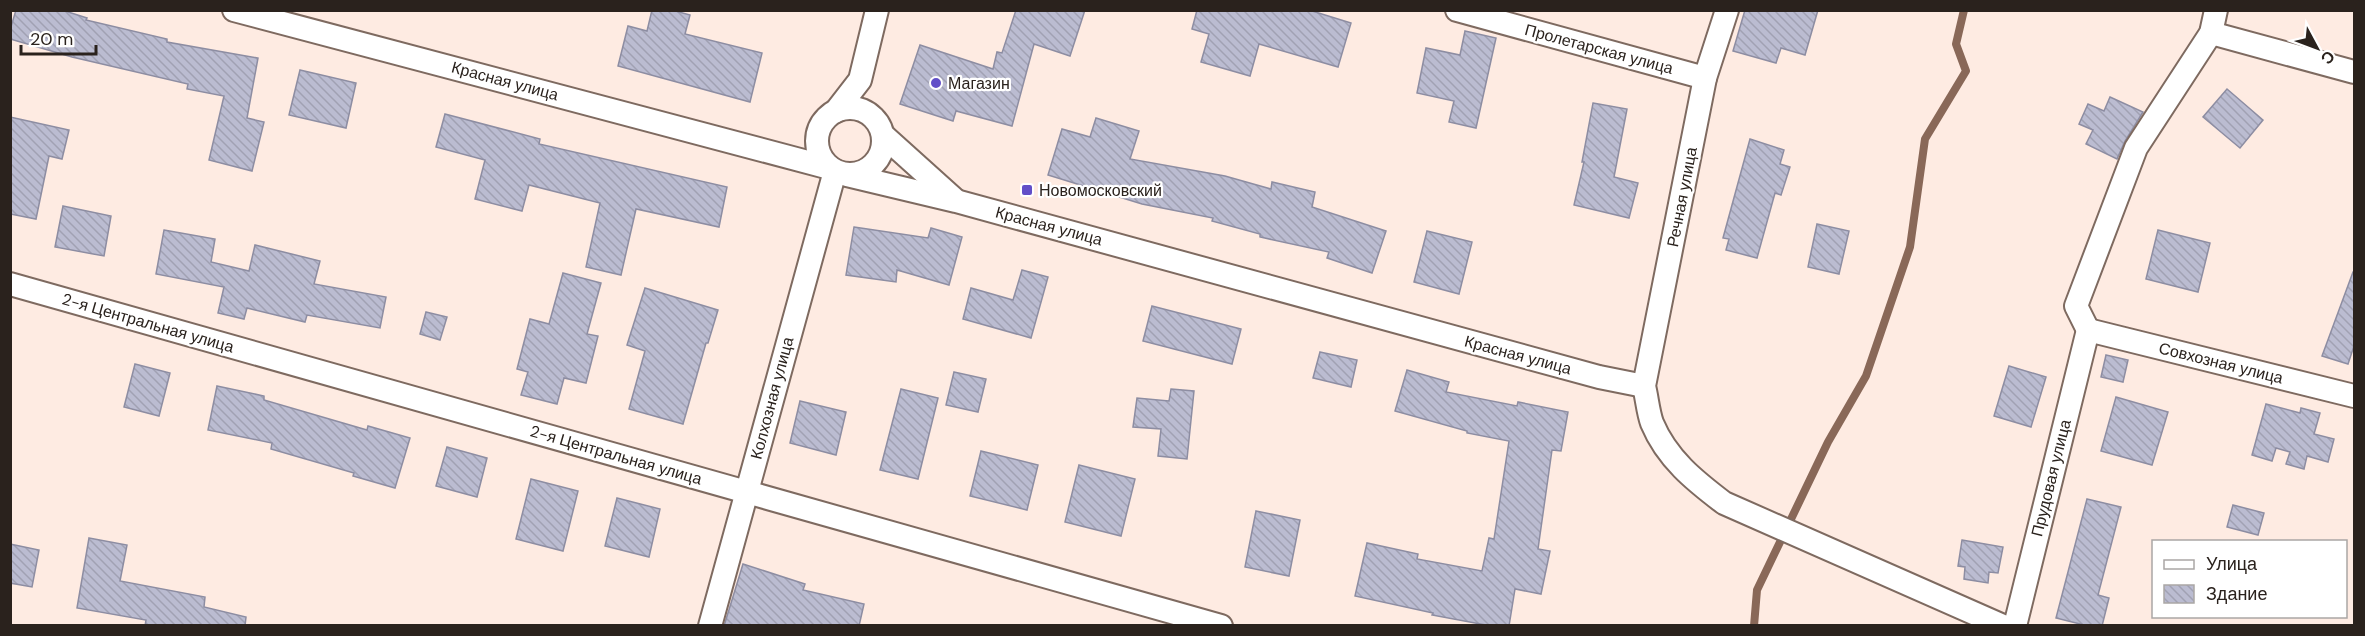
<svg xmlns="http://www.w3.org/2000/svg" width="2365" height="636" font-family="'DM Sans',sans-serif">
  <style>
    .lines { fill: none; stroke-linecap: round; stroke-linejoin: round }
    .stream { stroke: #896858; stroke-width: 8 }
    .building { fill: url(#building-back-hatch); stroke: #8d8da2; stroke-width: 1.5 }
    .street-casing { stroke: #7e6a60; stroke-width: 26 }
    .street { stroke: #fff; stroke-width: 22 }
    .poi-dot { fill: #624fc8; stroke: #fff; stroke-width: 2 }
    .labels { text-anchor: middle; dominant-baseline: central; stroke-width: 4.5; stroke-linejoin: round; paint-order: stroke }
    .street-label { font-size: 16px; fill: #2a221d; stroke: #fff }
    .poi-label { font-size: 16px; fill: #2a221d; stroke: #fff; text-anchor: start }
  </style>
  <defs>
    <pattern id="building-back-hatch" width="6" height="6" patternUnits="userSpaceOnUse" patternTransform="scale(1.5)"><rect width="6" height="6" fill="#bbbcd1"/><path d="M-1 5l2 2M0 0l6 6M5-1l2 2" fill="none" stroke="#a1a1b3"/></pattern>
  </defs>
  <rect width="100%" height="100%" fill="#feebe2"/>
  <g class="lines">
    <!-- stream -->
    <path class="stream" d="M1754,626L1757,590L1828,442L1866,376L1910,247L1925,139L1966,71L1956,44L1964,10"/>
  </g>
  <!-- building -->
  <g class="building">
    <path d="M16,10H62L87,18L86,20L167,39V42L258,58L247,118L264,122L252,171L209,160L224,96L187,89L188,84L72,57L10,39V30Z"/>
    <path d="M652,10H672L690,15L685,34L762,53L750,102L618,66L628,26L647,31Z"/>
    <path d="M1016,10H1085L1070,56L1034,44L1012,126L956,111L953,121L900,104L920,45L993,69L997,52L1002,53Z"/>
    <path d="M1197,10H1309L1351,23L1338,67L1259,44L1250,76L1201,62L1209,34L1192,29Z"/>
    <path d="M1745,10H1818L1805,55L1781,48L1776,63L1733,51Z"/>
    <path d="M1465,31L1496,38L1476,128L1449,122L1454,101L1417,93L1426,48L1460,55Z"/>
    <path d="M300,70L356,83L346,128L289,115Z"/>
    <path d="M2227,89L2263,120L2240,148L2203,117Z"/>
    <path d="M2110,97L2143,112L2125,141L2117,159L2086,144L2093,130L2079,124L2088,104L2104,111Z"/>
    <path d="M1593,103L1627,109L1614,177L1638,183L1629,218L1574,205L1584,162H1582Z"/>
    <path d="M445,114L540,139L539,144L727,187L719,227L636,209L621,275L586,267L600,203L529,185L522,211L475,199L485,160L436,147Z"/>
    <path d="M10,117L69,130L62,159L49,156L36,219L10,214Z"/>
    <path d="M1096,118L1139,131L1130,159L1225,176L1271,189L1272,182L1315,192L1312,207L1386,231L1372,273L1327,258L1329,252L1260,237V234L1212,221L1213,218L1142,204L1048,175L1062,129L1090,137Z"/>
    <path d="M1750,139L1784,150L1780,164L1790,167L1781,195L1775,193L1757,258L1726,250L1729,239L1723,238Z"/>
    <path d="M63,206L111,216L104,256L55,247Z"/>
    <path d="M1817,224L1849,231L1839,274L1808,267Z"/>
    <path d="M854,227L928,238L931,228L962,237L949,285L897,270L896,282L846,275Z"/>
    <path d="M164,230L215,239L211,262L249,271L255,245L320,261L314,284L386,297L380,328L307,315L305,322L247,308L244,319L218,313L224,287L156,274Z"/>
    <path d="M2158,230L2210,243L2198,292L2146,279Z"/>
    <path d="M1427,231L1472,242L1459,294L1414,282Z"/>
    <path d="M1022,270L1048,277L1031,338L963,319L971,288L1013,300Z"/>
    <path d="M2353,272H2355V343L2348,364L2322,356Z"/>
    <path d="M563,273L601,283L587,334L598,336L586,383L564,378L557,404L521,395L528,372L517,369L530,319L549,324Z"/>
    <path d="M645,288L718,310L708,343H706L683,424L629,409L645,351L627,345Z"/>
    <path d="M1152,306L1241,329L1232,364L1143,341Z"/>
    <path d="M426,312L447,317L440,340L420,334Z"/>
    <path d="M1320,352L1357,360L1351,387L1313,378Z"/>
    <path d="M2106,355L2128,360L2123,382L2101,377Z"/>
    <path d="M135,364L170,373L159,416L124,407Z"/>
    <path d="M2009,366L2046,377L2031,427L1994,416Z"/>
    <path d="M1407,370L1449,382L1446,392L1517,406L1518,402L1568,412L1561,451L1552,450L1538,549L1550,551L1541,594L1515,589L1509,626H1491L1432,615L1433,613L1355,596L1367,543L1418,554L1417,559L1482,571L1489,538L1494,539L1509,441L1467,433V431L1395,411Z"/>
    <path d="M954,372L986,379L978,412L946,405Z"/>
    <path d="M217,386L264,396V400L367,430L368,426L410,438L395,488L353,476L354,473L271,449L272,443L208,430Z"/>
    <path d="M901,389L938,398L918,479L880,470Z"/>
    <path d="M1171,389L1194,391L1187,459L1158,456L1161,429L1133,427L1137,398L1169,401Z"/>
    <path d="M2116,397L2168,412L2152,465L2101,451Z"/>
    <path d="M800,401L846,412L836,455L790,443Z"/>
    <path d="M2266,404L2300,413L2301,408L2320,413L2314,434L2334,439L2328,462L2307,456L2304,469L2286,464L2290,452L2276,448L2272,461L2252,455Z"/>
    <path d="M447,447L487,458L477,497L436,486Z"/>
    <path d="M981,451L1038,465L1027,510L970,496Z"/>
    <path d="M1079,465L1135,479L1121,536L1065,522Z"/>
    <path d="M531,479L578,491L563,551L516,539Z"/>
    <path d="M617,498L660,509L649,557L605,546Z"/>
    <path d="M2087,499L2121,507L2098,595L2109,598L2102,626H2088L2056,618Z"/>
    <path d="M2233,505L2264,513L2258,535L2227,527Z"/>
    <path d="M1256,511L1300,520L1289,576L1245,567Z"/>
    <path d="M89,538L127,545L120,581L205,597L204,607L246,617L245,626H145L146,620L77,608Z"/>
    <path d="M1962,540L2003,547L1998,573L1989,572L1988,583L1964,579L1965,567L1958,566Z"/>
    <path d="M10,544L39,550L32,587L10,583Z"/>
    <path d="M743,564L805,584L803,590L864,604L859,626H724Z"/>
  </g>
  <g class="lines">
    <!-- street casing -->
    <g class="street-casing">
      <g id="street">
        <path d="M234,10L830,168"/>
        <path d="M1457,10L1705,78"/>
        <path d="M1727,10L1705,78L1644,386C1647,398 1648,412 1652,423C1667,459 1695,481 1724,503L2003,626"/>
        <path d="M2211,33L2354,72"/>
        <circle cx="850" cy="141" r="33"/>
        <path d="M836,111L860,80L877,10"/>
        <path d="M884,136L954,199"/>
        <path d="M847,175L956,201L1599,377L1644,386"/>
        <path d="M10,284L1221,626"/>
        <path d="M2088,330L2076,306L2136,148L2211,33L2216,10"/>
        <path d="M2088,330L2354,396"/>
        <path d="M710,626L835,171"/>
        <path d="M2015,626L2088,330"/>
      </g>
    </g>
    <!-- street -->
    <use href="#street" class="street"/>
  </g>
  <!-- markers -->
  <g class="poi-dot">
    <circle cx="936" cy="83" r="6"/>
    <rect x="1021" y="184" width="12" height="12" rx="3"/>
  </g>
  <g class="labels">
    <!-- street labels -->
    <g class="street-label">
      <text transform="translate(1599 49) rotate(15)">Пролетарская улица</text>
      <text transform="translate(505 81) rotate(15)">Красная улица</text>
      <text transform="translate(1682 197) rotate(-79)">Речная улица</text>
      <text transform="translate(1049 226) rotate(15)">Красная улица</text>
      <text transform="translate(148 323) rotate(16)">2-я Центральная улица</text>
      <text transform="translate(1518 355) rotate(15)">Красная улица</text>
      <text transform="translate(2221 363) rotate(14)">Совхозная улица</text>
      <text transform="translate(772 398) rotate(-75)">Колхозная улица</text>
      <text transform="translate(616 455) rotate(16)">2-я Центральная улица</text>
      <text transform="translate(2051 478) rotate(-76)">Прудовая улица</text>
    </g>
    <!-- poi labels -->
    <g class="poi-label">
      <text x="948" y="83">Магазин</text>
      <text x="1039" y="190">Новомосковский</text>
    </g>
  </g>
  <!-- border -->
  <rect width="2365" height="636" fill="none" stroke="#2a221d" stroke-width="24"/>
  <!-- legend -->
  <rect x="2152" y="540" width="195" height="78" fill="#ffffff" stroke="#aaa7a5" stroke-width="1.5"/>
  <rect x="2164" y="560" width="30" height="9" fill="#ffffff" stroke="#aaa7a5" stroke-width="1.5"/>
  <text x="2206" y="570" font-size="18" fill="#2a221d">Улица</text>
  <rect x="2164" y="585" width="30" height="18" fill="url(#building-back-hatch)" stroke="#aaa7a5" stroke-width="1.5"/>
  <text x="2206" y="600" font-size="18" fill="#2a221d">Здание</text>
  <!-- north arrow -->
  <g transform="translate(2317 48) rotate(131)" stroke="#ffffff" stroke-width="4.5" paint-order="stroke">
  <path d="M0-4.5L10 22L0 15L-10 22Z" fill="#2a221d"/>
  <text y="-9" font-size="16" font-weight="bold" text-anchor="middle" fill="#2a221d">С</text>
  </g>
  <!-- scale -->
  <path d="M21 45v9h75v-9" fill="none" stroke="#2a221d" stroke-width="3"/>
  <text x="30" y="45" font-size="18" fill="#2a221d" stroke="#ffffff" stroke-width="4.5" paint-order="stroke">20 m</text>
</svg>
